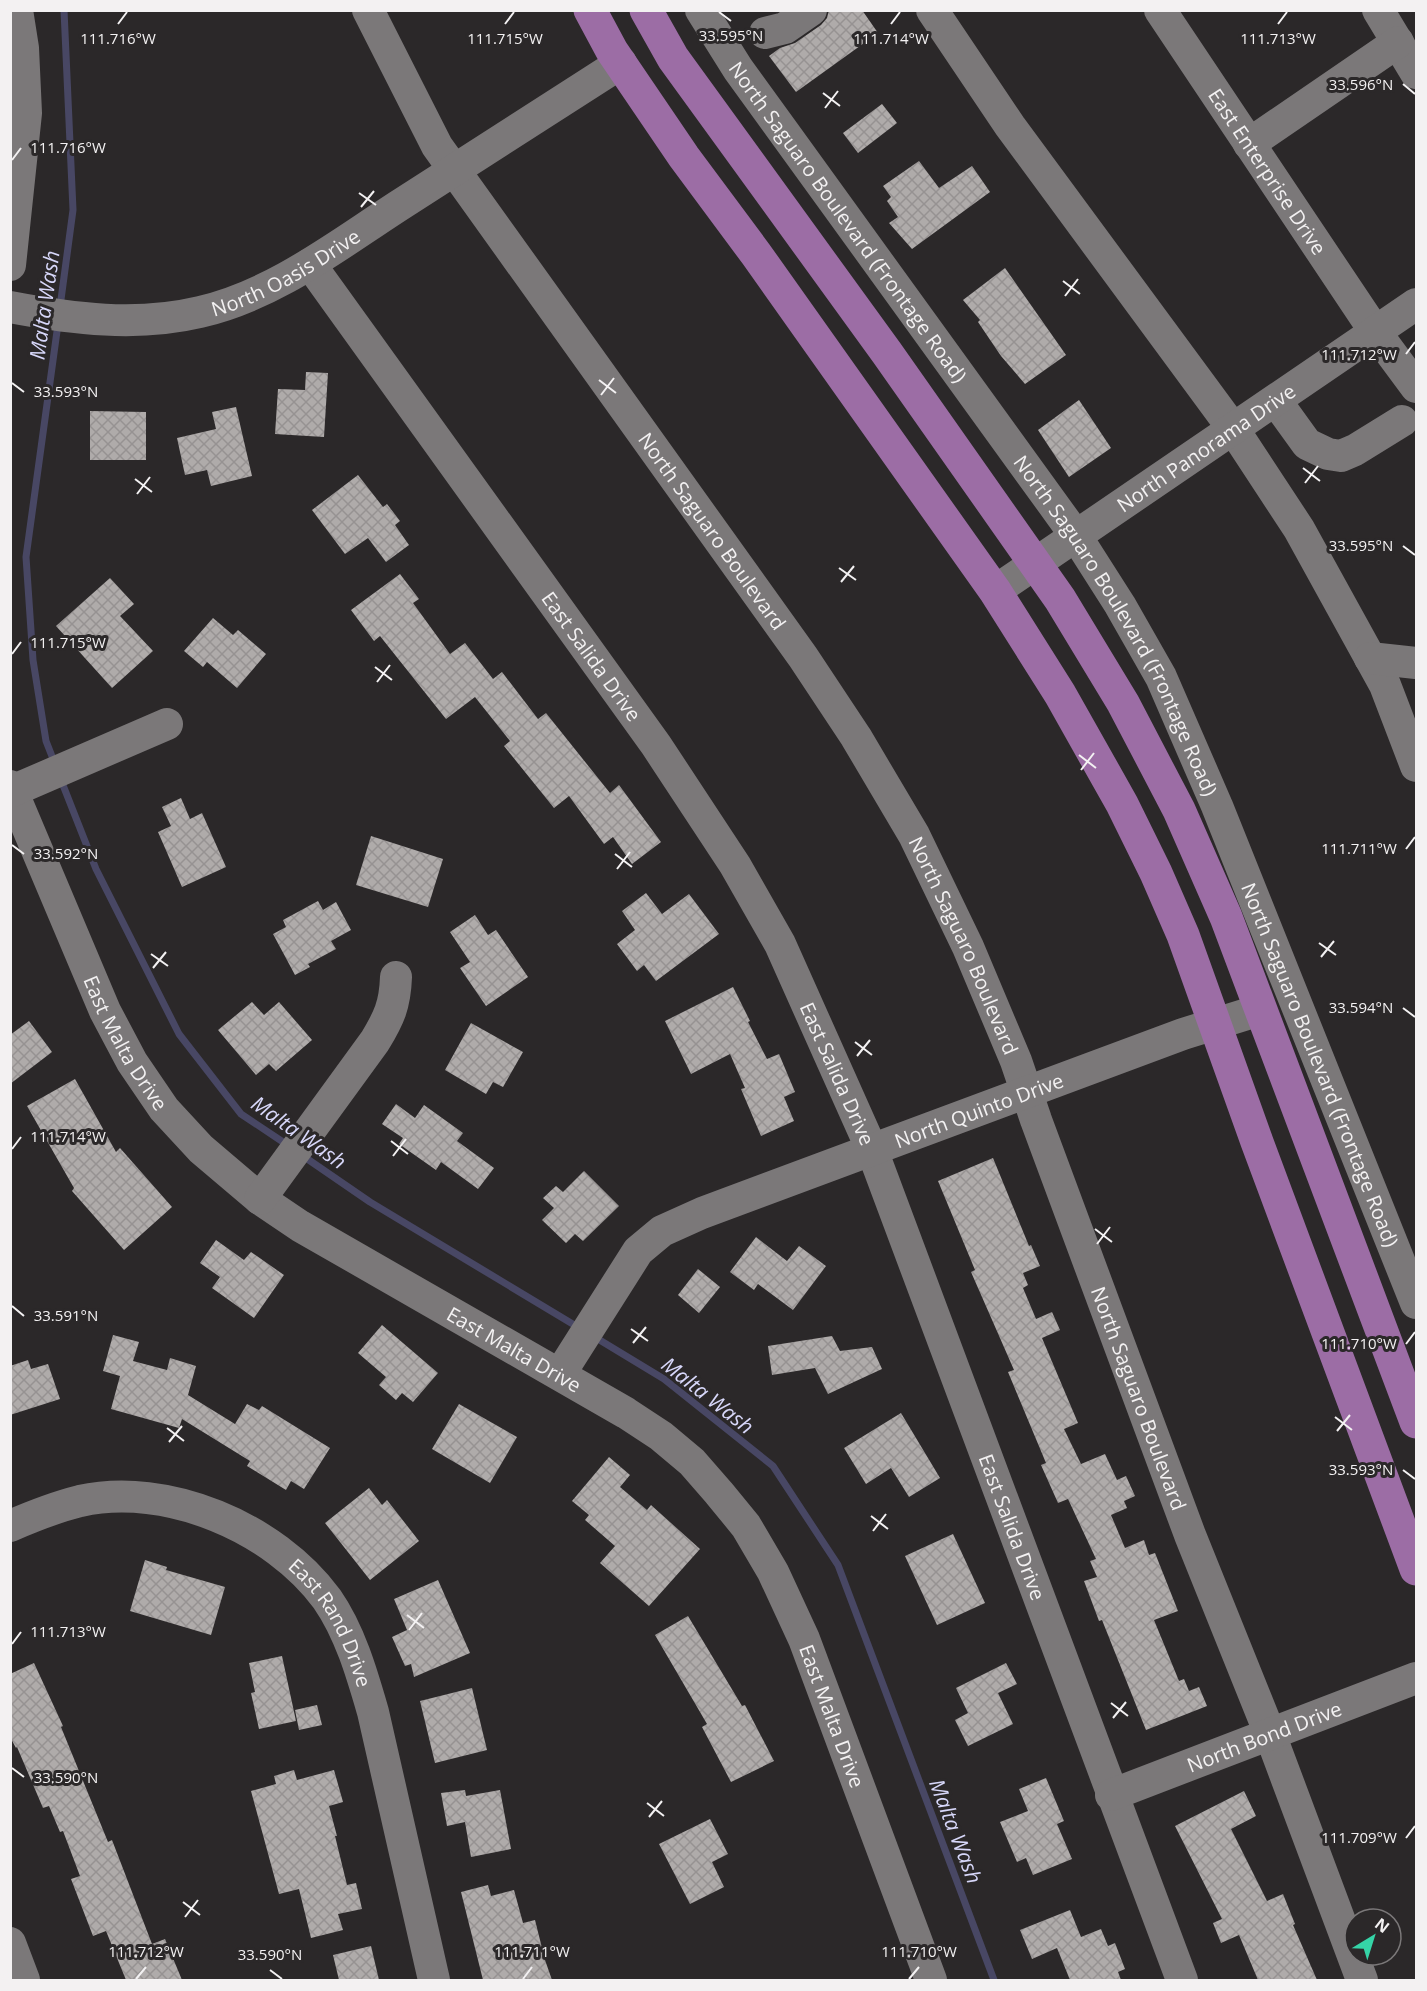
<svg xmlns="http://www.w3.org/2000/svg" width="1427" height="1991" font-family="'Open Sans',sans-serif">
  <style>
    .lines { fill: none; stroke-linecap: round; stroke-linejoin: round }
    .stream { stroke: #484764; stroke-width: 7 }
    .building { fill: url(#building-cross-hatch) }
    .minor { stroke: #7b7879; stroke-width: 32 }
    .major { stroke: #9c6da5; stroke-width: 33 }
    .ticks { fill: none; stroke: #f3f1f2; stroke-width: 2 }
    .labels { text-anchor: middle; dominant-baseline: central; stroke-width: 6; stroke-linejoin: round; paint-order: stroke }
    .street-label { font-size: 20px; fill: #f3f1f2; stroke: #2b2829 }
    .water-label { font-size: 21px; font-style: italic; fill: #d7d7f9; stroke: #2b2829 }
    .ticks-label { font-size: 15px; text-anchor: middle; fill: #f3f1f2; stroke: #2b2829; stroke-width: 6; stroke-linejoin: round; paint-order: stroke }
  </style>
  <defs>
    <pattern id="building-cross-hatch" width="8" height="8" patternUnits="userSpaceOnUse" patternTransform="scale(1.5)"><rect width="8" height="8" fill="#afabaa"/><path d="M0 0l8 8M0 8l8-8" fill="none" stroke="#969292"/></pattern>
  </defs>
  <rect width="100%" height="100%" fill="#2b2829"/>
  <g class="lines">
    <!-- stream -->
    <g class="stream">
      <path d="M60,307L73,210L64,10"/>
      <path d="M55,764L46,741L33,660L26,557L58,324"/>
      <path d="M61,780L96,869L179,1034L241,1114L289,1146"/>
      <path d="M303,1156L370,1202L581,1329"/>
      <path d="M593,1336L664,1379L773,1466L838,1565L994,1980"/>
    </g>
  </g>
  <!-- building -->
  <g class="building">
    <path d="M829,10H862L878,33L796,92L769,56L780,48L795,43L821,25L827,18Z"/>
    <path d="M882,104L897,123L858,153L843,133Z"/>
    <path d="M919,161L939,188L972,166L990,192L912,249L889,223L898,217L887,201L891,197L883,186Z"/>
    <path d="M1005,268L1066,355L1025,384L1001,356L978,322L980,320L963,300Z"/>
    <path d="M306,372L328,373L324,437L275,434L278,389L305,390Z"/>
    <path d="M1079,400L1111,448L1069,477L1038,430Z"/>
    <path d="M236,407L252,476L211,486L207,470L185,475L177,438L216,429L212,412Z"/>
    <path d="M90,411L146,412V460H90Z"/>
    <path d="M358,475L383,507L387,504L400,521L395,525L409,545L386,562L368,538L345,554L312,510Z"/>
    <path d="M400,574L419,599L413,603L450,654L465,643L493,679L502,672L538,719L546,713L610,793L619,785L661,842L632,864L613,837L604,844L569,796L554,808L504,746L510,741L475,697L446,719L380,636L374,641L351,610Z"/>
    <path d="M110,578L134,604L120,616L153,651L112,688L56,626Z"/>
    <path d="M213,618L233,635L238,630L266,654L237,688L207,662L203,667L184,651Z"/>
    <path d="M181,798L190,819L202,813L226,867L182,887L158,832L171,826L162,807Z"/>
    <path d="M371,836L443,859L428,907L356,885Z"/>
    <path d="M646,893L662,914L689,894L719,934L656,981L644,965L637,971L617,944L635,930L622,911Z"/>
    <path d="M318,901L323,910L336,902L351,930L331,941L336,949L308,964L310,967L295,975L273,934L286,927L283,920Z"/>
    <path d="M475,915L488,935L496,930L528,977L486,1006L460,968L470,962L450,932Z"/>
    <path d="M733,987L750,1021L748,1022L767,1059L779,1054L795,1092L784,1097L794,1121L761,1136L741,1089L745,1088L730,1054L691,1074L665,1021Z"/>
    <path d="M252,1002L264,1015L279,1002L312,1040L276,1071L269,1064L256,1075L218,1030Z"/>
    <path d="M29,1021L52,1052L10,1084V1035Z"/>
    <path d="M471,1023L523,1052L503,1087L493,1082L486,1094L445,1070Z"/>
    <path d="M75,1079L116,1152L120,1148L172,1207L124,1250L72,1191L74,1188L27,1106Z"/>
    <path d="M396,1104L415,1118L424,1105L463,1133L457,1141L494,1168L478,1189L441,1162L436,1170L399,1144L403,1138L382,1124Z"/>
    <path d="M993,1158L1029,1246L1031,1245L1040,1266L1023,1273L1028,1285L1023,1288L1036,1319L1052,1312L1060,1330L1042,1338L1078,1423L1064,1429L1081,1464L1105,1454L1117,1480L1126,1476L1135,1496L1124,1501L1127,1508L1111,1515L1125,1548L1144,1540L1149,1555L1155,1553L1178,1611L1154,1620L1179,1681L1184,1679L1189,1691L1199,1687L1207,1706L1146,1730L1102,1620L1099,1621L1084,1581L1097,1577L1090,1561L1096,1559L1068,1499L1058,1503L1041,1465L1046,1463L1008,1372L1014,1370L971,1272L975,1270L938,1181Z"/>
    <path d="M584,1171L619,1206L583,1241L575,1234L566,1243L542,1220L554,1208L543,1198L556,1186L563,1192Z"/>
    <path d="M756,1237L787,1261L799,1246L826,1266L793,1310L758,1284L754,1290L730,1272Z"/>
    <path d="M216,1240L244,1260L251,1252L284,1275L254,1318L212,1288L220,1277L200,1263Z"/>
    <path d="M698,1269L720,1287L699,1313L678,1295Z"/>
    <path d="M382,1325L438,1373L413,1402L402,1393L396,1400L379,1385L386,1377L358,1353Z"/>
    <path d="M113,1335L139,1342L133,1361L167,1370L170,1358L196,1366L188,1395L235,1424L247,1404L259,1410L262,1406L330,1448L304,1489L291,1481L286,1490L247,1466L250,1461L182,1419L179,1428L111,1409L120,1376L103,1371Z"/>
    <path d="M832,1336L840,1351L872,1347L882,1369L828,1394L815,1368L772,1375L768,1346Z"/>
    <path d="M28,1360L31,1369L48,1364L60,1399L10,1415V1366Z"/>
    <path d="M459,1404L517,1437L490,1483L432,1449Z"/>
    <path d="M901,1413L940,1478L909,1497L891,1468L866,1484L844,1448Z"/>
    <path d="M609,1457L630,1475L620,1487L647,1510L651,1505L700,1549L649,1606L600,1563L615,1546L585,1520L589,1515L572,1501Z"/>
    <path d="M369,1488L382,1505L387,1500L419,1541L370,1580L325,1523Z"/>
    <path d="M953,1534L985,1603L937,1625L905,1556Z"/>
    <path d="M145,1560L167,1567L166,1570L225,1587L211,1635L130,1611Z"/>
    <path d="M438,1580L470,1653L414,1677L411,1664L405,1666L392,1637L407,1630L394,1599Z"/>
    <path d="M688,1616L742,1706L745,1705L774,1761L731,1782L702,1727L707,1724L655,1635Z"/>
    <path d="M282,1656L296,1721L259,1729L251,1693L255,1692L249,1663Z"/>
    <path d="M34,1663L63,1726L61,1727L108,1842L112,1840L152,1944L165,1939L182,1980H126L106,1931L93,1936L71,1879L80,1876L63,1831L60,1832L49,1806L43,1808L17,1747L16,1748L10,1737V1674Z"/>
    <path d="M1006,1663L1017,1684L998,1693L1013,1724L968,1746L955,1720L968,1713L956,1688Z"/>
    <path d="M472,1688L487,1750L435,1763L420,1701Z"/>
    <path d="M317,1705L322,1725L299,1730L295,1710Z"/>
    <path d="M294,1770L297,1780L334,1770L343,1802L329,1806L337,1836H335L347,1885L356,1883L362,1909L338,1914L343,1930L311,1938L299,1889L279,1894L251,1791L276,1784L274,1776Z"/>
    <path d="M1046,1778L1064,1821L1057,1824L1072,1859L1033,1875L1026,1858L1017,1862L1000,1822L1028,1811L1019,1789Z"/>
    <path d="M465,1790L466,1796L500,1790L511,1849L471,1857L465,1822L447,1826L441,1793Z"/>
    <path d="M1244,1791L1256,1816L1231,1829L1267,1901L1283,1894L1295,1924L1293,1925L1317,1980H1258L1239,1935L1221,1943L1213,1923L1222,1919L1175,1826Z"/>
    <path d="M710,1819L728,1854L712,1862L724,1887L690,1904L659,1844Z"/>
    <path d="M488,1885L491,1896L514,1890L523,1923L535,1920L545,1960L552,1980H483L461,1892Z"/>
    <path d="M1070,1910L1081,1937L1101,1929L1108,1946L1115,1943L1125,1969L1118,1972L1121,1980H1070L1057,1948L1032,1959L1020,1930Z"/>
    <path d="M371,1946L379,1980H339L333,1955Z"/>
  </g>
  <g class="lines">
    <!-- minor -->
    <g class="minor">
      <path id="s1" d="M368,10L437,146L803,657L856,737L914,835L968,947L1016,1061L1036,1120L1190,1535L1270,1734L1362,1980"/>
      <path id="s2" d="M701,10L738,69L788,138L1076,536L1120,605L1161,677L1217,806L1416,1303"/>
      <path d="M932,10L1010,126L1234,430L1299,529L1385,685L1416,766"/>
      <path id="s3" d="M1160,10L1376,333L1416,387"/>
      <path d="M1378,10L1416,73"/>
      <path d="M765,33L785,28L811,10"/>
      <path d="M1249,144L1398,42"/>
      <path id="s4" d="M310,264L656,745L735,865L780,944L872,1150L1182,1980"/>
      <path d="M10,265L26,113L23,48L17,10"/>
      <path id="s5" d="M10,307C73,319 137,327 200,312C275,295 339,244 403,203C475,156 548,110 621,63"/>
      <path d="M1276,401L1307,444L1328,454L1341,456L1355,450L1402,421"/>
      <path id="s6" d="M995,591L1416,304"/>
      <path d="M1370,658L1416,663"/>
      <path id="s7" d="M10,786L105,1011L132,1062L164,1109L201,1149L260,1199L300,1226L626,1413L661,1436L692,1462L719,1493L746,1526L773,1572L804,1639L931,1980"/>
      <path d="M12,791L167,724"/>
      <path d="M260,1199L375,1041C389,1018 395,1005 396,977"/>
      <path id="s8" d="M560,1374L638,1251L662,1231L702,1213L1183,1034L1260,1010"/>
      <path id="s9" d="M10,1526C33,1516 56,1507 80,1501C167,1482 274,1527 327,1599C350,1632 362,1674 373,1712L434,1980"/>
      <path id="s10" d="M1111,1795L1416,1678"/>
      <path d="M10,1943L24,1980"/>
    </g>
    <!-- major -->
    <g class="major">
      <path d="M590,10L612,51L684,157L756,254L995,591L1060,694L1122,804L1156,873L1183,935L1257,1142L1416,1569"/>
      <path d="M646,10L673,58L887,353L1060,599L1123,703L1179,810L1226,917L1416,1422"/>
    </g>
  </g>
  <!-- ticks -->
  <path class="ticks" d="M719,12L731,21M118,24L127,12M505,24L514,12M891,24L900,12M1278,24L1287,12M1403,84L1415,94M823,93L840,106M825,108L838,91M12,160L21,148M359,193L376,205M361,207L374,191M1063,281L1080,294M1065,296L1078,279M1406,354L1415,342M599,380L616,393M12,383L24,392M601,395L614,378M1303,468L1320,481M135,479L152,492M1305,483L1318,466M137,494L150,477M1403,546L1415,555M839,568L856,580M841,582L854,566M12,654L21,642M375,667L392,680M377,682L390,665M1079,755L1096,768M1081,770L1094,753M12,845L24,854M1406,849L1415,837M615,854L632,867M617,869L630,852M1319,943L1336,955M151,954L168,966M1321,957L1334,941M153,968L166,952M1403,1008L1415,1017M855,1042L872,1055M857,1056L870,1040M391,1141L408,1154M12,1149L21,1137M393,1156L406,1139M1095,1229L1112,1242M1097,1244L1110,1227M12,1306L24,1316M631,1329L648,1341M633,1343L646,1327M1406,1344L1415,1332M1335,1417L1352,1430M167,1428L184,1441M1337,1431L1350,1415M169,1442L182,1426M1403,1470L1415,1479M871,1516L888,1529M873,1531L886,1514M407,1615L424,1628M409,1630L422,1613M12,1644L21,1632M1111,1703L1128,1716M1113,1718L1126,1702M12,1768L24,1777M647,1803L664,1816M649,1817L662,1801M1406,1838L1415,1826M183,1902L200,1915M185,1917L198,1900M270,1970L282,1979M136,1979L146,1967M523,1979L532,1967M909,1979L919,1967"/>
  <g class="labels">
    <!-- street labels -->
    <g class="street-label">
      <text stroke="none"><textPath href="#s3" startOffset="194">East Enterprise Drive</textPath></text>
      <text stroke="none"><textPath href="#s2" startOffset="258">North Saguaro Boulevard (Frontage Road)</textPath></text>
      <text stroke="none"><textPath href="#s5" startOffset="286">North Oasis Drive</textPath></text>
      <text stroke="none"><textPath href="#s6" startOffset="255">North Panorama Drive</textPath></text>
      <text stroke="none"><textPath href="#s1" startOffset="626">North Saguaro Boulevard</textPath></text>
      <text stroke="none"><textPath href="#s2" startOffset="744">North Saguaro Boulevard (Frontage Road)</textPath></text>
      <text stroke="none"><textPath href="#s4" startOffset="483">East Salida Drive</textPath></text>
      <text stroke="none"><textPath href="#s1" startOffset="1112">North Saguaro Boulevard</textPath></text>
      <text stroke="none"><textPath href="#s7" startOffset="282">East Malta Drive</textPath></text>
      <text stroke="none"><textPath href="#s2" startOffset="1230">North Saguaro Boulevard (Frontage Road)</textPath></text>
      <text stroke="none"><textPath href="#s4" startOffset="969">East Salida Drive</textPath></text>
      <text stroke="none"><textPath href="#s8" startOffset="516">North Quinto Drive</textPath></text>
      <text stroke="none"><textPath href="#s7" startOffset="786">East Malta Drive</textPath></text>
      <text stroke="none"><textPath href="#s1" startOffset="1598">North Saguaro Boulevard</textPath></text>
      <text stroke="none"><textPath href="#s4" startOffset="1455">East Salida Drive</textPath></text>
      <text stroke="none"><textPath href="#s9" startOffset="376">East Rand Drive</textPath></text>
      <text stroke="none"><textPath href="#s7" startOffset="1290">East Malta Drive</textPath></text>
      <text stroke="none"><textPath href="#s10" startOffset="164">North Bond Drive</textPath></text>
    </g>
    <!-- water labels -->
    <g class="water-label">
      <text transform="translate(44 305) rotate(-82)">Malta Wash</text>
      <text transform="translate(299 1132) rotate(35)">Malta Wash</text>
      <text transform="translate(708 1395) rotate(38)">Malta Wash</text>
      <text transform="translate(956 1831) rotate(69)">Malta Wash</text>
    </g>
  </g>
  <g class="ticks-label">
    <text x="731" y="41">33.595°N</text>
    <text x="118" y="44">111.716°W</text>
    <text x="505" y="44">111.715°W</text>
    <text x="891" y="44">111.714°W</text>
    <text x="1278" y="44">111.713°W</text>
    <text x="1361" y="90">33.596°N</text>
    <text x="68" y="153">111.716°W</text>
    <text x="1359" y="360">111.712°W</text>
    <text x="66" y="397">33.593°N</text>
    <text x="1361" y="551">33.595°N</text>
    <text x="68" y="648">111.715°W</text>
    <text x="1359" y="854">111.711°W</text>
    <text x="66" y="859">33.592°N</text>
    <text x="1361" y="1013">33.594°N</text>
    <text x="68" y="1142">111.714°W</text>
    <text x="66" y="1321">33.591°N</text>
    <text x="1359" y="1349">111.710°W</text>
    <text x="1361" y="1475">33.593°N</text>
    <text x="68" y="1637">111.713°W</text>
    <text x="66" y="1783">33.590°N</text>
    <text x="1359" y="1843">111.709°W</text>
    <text x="146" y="1957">111.712°W</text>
    <text x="532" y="1957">111.711°W</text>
    <text x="919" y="1957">111.710°W</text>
    <text x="270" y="1960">33.590°N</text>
  </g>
  <!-- border -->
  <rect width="1427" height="1991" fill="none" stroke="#f3f1f2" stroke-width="24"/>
  <!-- north arrow -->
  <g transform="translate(1373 1937) rotate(38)"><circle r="28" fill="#2b2829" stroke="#7b7879" stroke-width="1.5"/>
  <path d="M0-4.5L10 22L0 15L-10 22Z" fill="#35d4a7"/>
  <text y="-9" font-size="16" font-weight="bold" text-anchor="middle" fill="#f3f1f2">N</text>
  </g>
</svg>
